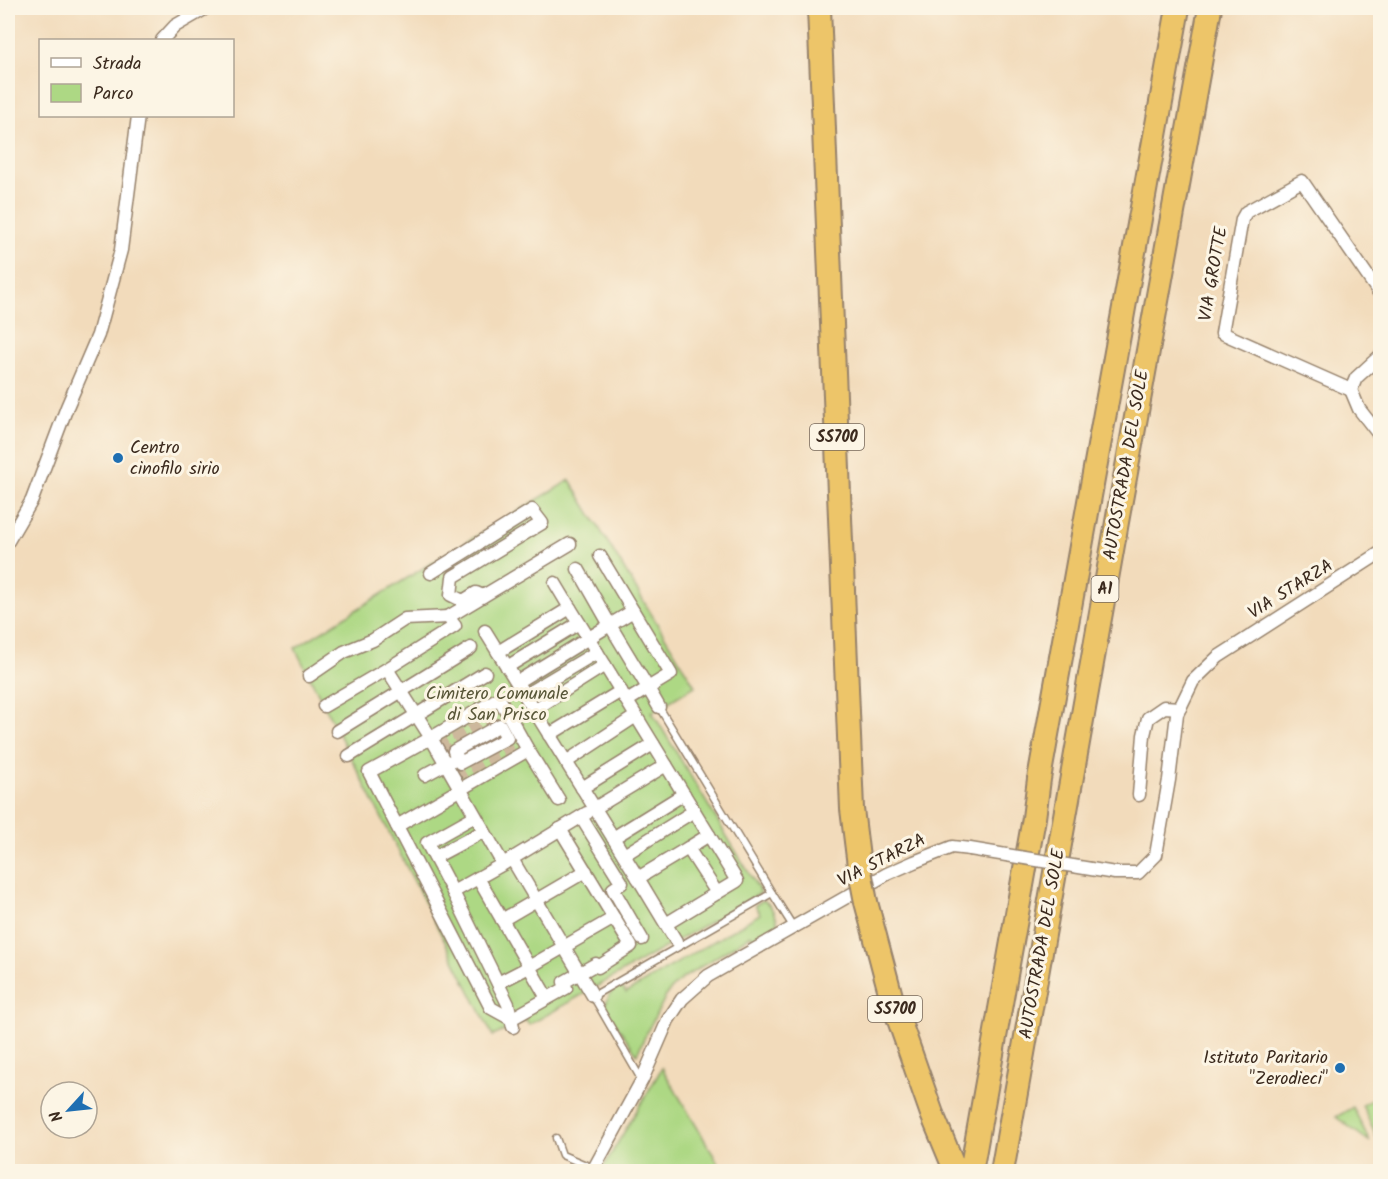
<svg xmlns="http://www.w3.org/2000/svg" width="1388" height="1179" font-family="Kalam,sans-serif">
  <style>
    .green { fill: #add884; stroke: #748151; stroke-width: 1.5 }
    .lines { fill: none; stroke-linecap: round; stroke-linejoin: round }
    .street-tunnel { stroke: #cdb89c; stroke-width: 12; stroke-dasharray: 12 6; stroke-linecap: butt }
    .lane-casing { stroke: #96826c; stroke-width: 9 }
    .street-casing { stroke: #96826c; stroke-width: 15 }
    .highway-casing { stroke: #96826c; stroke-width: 26 }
    .lane { stroke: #fff; stroke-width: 6 }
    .street { stroke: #fff; stroke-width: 12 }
    .highway { stroke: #edc569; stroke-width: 22 }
    .street-bridge-casing { stroke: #96826c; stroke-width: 15; stroke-linecap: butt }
    .highway-bridge-casing { stroke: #96826c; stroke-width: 26; stroke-linecap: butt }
    .street-bridge { stroke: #fff; stroke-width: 12 }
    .highway-bridge { stroke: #edc569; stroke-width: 22 }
    .poi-dot { fill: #1f6fb2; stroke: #fcf5e5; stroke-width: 2 }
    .labels { text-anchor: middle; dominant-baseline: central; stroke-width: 6; stroke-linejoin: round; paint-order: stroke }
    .shield { fill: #fcf5e5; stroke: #75675a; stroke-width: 1.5 }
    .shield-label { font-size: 16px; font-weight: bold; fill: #3b2a1e }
    .street-label { font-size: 18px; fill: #3b2a1e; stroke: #fcf5e5 }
    .poi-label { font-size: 18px; fill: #3b2a1e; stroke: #fcf5e5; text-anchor: start }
    .park-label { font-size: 18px; fill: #585638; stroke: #fcf5e5 }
  </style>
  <rect width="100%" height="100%" fill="#fcf5e5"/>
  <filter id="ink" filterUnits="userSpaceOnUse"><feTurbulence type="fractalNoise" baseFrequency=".0167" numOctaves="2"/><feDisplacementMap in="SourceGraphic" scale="12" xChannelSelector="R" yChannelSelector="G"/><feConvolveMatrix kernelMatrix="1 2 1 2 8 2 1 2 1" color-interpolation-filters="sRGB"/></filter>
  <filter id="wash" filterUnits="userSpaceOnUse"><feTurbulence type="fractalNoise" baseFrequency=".008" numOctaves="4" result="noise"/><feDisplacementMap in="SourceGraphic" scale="24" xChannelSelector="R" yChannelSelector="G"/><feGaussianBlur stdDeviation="1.35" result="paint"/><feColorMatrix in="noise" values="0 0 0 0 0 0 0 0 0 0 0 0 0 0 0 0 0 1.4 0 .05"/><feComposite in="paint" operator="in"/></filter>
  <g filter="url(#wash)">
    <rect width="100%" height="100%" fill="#f2dbbb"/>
    <!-- green -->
    <g class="green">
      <path d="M570,480L695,686L652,712L761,893L529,1025L526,1020L513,1027L493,1036L295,648L425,567Z"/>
      <path d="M763,900C769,903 770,906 773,911C784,930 773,933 759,943L751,935L683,978L671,989L665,998L648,1030L637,1054L604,1007L611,992L620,985L626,993L760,914L755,905Z"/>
      <path d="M662,1068L723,1171H601Z"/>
      <path d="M1380,1095V1145L1362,1105Z"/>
      <path d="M1353,1107L1370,1142L1336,1117Z"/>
    </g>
  </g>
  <g filter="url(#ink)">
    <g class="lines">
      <!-- street-tunnel -->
      <g class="street-tunnel">
        <path d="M438,749L506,711"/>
        <path d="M454,777L521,739"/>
      </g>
      <!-- lane casing -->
      <g class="lane-casing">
        <g id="lane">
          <path d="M659,707L772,893L794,928"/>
          <path d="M641,1079L593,996L772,893"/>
          <path d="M556,1138L562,1155L593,1168"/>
        </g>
      </g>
      <!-- street casing -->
      <g class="street-casing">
        <g id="street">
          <path d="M162,40L175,26L206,8"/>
          <path d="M1380,356L1356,378L1351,390L1359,409L1380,436"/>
          <path d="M1351,390L1222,333L1242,219L1246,212L1302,181L1380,294"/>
          <path d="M8,541L32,500L67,407L98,335L121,250L138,116"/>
          <path d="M578,569L610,625L633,611"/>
          <path d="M431,573L532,510L542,523L453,577L451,595L463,601L476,593L483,596"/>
          <path d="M555,583L570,608"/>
          <path d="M485,631L498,652"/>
          <path d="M507,667L579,623"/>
          <path d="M387,669L455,626L448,617L570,544"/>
          <path d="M309,676L344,652L373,640L405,619L448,617"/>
          <path d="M517,682L610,625L648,688L671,674L600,556"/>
          <path d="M525,695L597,652"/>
          <path d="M627,701L648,688L659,707"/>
          <path d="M324,706L387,669L431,738L369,772L491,1008L511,1019L566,988L564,982L596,964L598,967L631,946L560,829"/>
          <path d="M534,710L605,665"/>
          <path d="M500,725L507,738L460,763L454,751Z"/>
          <path d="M337,731L471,648"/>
          <path d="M549,735L621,691"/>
          <path d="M349,756L485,673"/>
          <path d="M566,762L636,716"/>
          <path d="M425,775L451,761"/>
          <path d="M582,788L653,744"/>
          <path d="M1139,795L1144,735L1148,718L1164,707L1180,708"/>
          <path d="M559,800L528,750L499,698L431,738L503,864L587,813"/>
          <path d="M595,808L666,765"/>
          <path d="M581,817L622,883L613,889L642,939"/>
          <path d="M397,826L528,750"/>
          <path d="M613,838L684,794"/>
          <path d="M688,848L709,835"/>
          <path d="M624,855L694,811"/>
          <path d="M435,857L484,831"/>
          <path d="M512,859L593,996"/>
          <path d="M503,864L453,892L508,1004L513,1027"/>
          <path d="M1115,873H1138L1156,855L1169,780L1177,714L1193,681L1218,657L1380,553"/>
          <path d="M478,878L547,998"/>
          <path d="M638,878L498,652L570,608L737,881L717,893"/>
          <path d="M453,892L427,843L475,816"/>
          <path d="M502,920L586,871"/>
          <path d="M666,924L717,893L688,848L638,878L676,941"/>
          <path d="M498,983L529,967L614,918"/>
          <path d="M592,1172L642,1080L668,1020L682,999L708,976L887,874L914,862L952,847L970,849"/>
        </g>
      </g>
      <!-- highway casing -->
      <g class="highway-casing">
        <g id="highway">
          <path d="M819,8L852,809L859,866"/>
          <path d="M866,902L892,1000L932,1114L956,1172"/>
          <path d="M971,1172L1034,818L1039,779L1178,8"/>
          <path d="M1002,1172L1117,522L1210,8"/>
        </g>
      </g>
      <!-- lane -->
      <use href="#lane" class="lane"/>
      <!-- street -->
      <use href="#street" class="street"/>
      <!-- highway -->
      <use href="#highway" class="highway"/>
      <!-- street-bridge casing -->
      <g class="street-bridge-casing">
        <path id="street-bridge" d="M970,849L1115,873"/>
      </g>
      <!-- highway-bridge casing -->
      <g class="highway-bridge-casing">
        <path id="highway-bridge" d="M859,866L866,902"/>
      </g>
      <!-- street-bridge -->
      <use href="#street-bridge" class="street-bridge"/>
      <!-- highway-bridge -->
      <use href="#highway-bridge" class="highway-bridge"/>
    </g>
  </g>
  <!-- markers -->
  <g class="poi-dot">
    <circle cx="118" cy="458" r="6"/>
    <circle cx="1340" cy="1068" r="6"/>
  </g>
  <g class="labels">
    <!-- shield labels -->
    <g class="shield">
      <rect x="810" y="424" width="54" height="26" rx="4.5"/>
      <rect x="1091.5" y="576" width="27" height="26" rx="4.5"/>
      <rect x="868" y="996" width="54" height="26" rx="4.5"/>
    </g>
    <g class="shield-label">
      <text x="837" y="437">SS700</text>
      <text x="1105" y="589">A1</text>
      <text x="895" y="1009">SS700</text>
    </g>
    <!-- street labels -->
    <g class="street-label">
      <text transform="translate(1214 274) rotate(-80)">VIA GROTTE</text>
      <text transform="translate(1127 465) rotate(-80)">AUTOSTRADA DEL SOLE</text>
      <text transform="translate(1291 590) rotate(-32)">VIA STARZA</text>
      <text transform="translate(882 861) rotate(-27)">VIA STARZA</text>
      <text transform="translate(1043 944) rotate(-80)">AUTOSTRADA DEL SOLE</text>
    </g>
    <!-- poi labels -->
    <g class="poi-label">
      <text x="130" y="448">Centro<tspan x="130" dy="21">cinofilo sirio</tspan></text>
      <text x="1328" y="1058" text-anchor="end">Istituto Paritario<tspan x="1328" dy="21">"Zerodieci"</tspan></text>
    </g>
    <!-- park labels -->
    <g class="park-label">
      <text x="497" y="694">Cimitero Comunale<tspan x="497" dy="21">di San Prisco</tspan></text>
    </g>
  </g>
  <!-- margin -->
  <rect width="1388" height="1179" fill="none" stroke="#fcf5e5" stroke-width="30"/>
  <!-- legend -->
  <rect x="39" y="39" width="195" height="78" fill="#fcf5e5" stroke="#afa495" stroke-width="1.5"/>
  <rect x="51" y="58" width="30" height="9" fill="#ffffff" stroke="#afa495" stroke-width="1.5"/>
  <text x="93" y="69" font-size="18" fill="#3b2a1e">Strada</text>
  <rect x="51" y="84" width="30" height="18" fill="#add884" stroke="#afa495" stroke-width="1.5"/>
  <text x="93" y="99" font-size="18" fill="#3b2a1e">Parco</text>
  <!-- north arrow -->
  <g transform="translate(69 1110) rotate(243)"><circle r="28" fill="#fcf5e5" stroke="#afa495" stroke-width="1.5"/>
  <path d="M0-4.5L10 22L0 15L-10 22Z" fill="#1f6fb2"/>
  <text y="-9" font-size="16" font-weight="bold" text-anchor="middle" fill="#3b2a1e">N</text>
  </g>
</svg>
